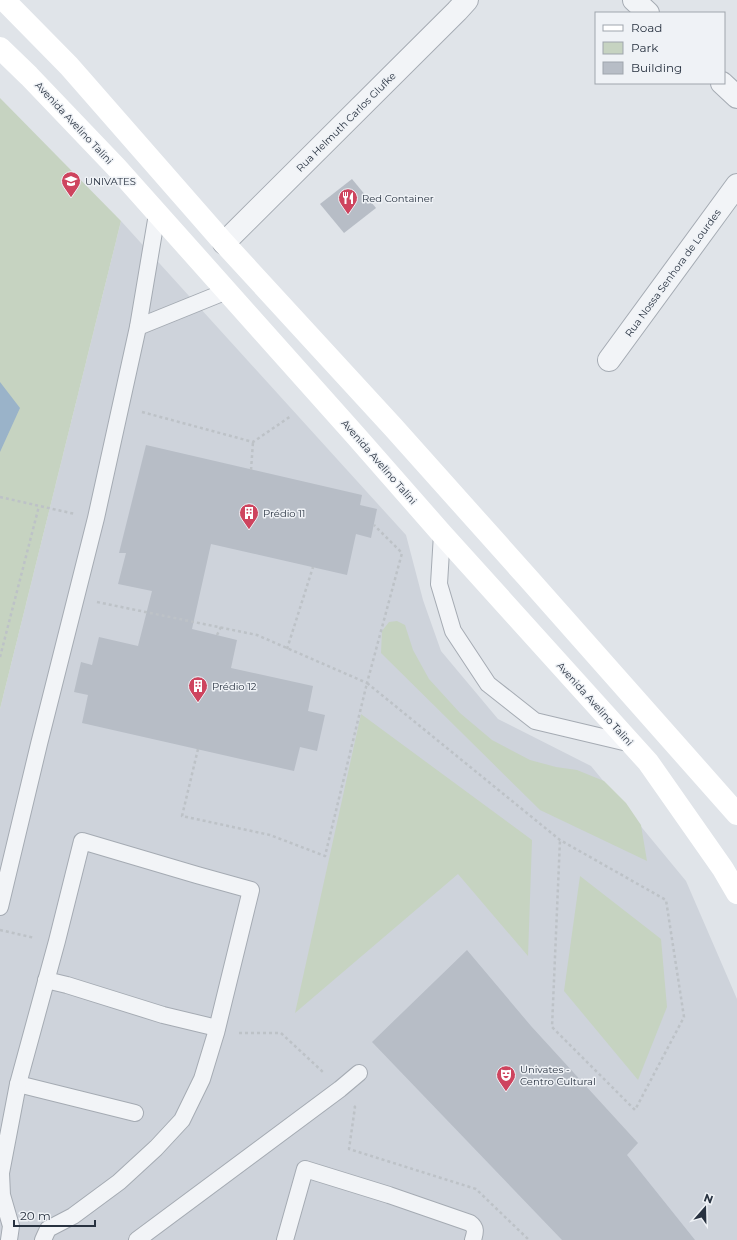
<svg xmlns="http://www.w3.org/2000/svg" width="737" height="1240" font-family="Montserrat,sans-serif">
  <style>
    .built { fill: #ced3db }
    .green { fill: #c6d3c1 }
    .water { fill: #9ab3c9 }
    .building { fill: #b7bdc6 }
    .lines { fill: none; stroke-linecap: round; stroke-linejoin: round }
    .lane-casing { stroke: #a5abb3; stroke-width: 18 }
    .street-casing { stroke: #a5abb3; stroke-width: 24 }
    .path { stroke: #bdc2c7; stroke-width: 2.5; stroke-dasharray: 3 3; stroke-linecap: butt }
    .lane { stroke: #f2f4f7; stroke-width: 16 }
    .street { stroke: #f2f4f7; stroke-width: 22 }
    .secondary { stroke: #fff; stroke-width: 22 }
    .labels { text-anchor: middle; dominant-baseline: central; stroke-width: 3; stroke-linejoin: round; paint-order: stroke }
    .street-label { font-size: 10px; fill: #283240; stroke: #eff2f6 }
    .poi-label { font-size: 10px; fill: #283240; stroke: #eff2f6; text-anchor: start }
  </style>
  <rect width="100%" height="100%" fill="#e0e4e9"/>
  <!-- built -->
  <path class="built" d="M121,221L406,535L423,600L441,651L498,719L591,766L686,881L737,999V1240H0V709Z"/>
  <!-- green -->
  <g class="green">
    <path d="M0,98L121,221L0,709Z"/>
    <path d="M397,621L405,625L413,650L429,679L460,713L492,740L530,760L556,767L577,770L604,781L626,803L641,825L647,861L540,810L381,653L382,631L389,622Z"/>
    <path d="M361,714L532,840L528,956L458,874L295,1013Z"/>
    <path d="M580,876L661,939L667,1007L638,1080L564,991Z"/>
  </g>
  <!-- water -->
  <path class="water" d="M0,382L20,408L0,452Z"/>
  <!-- building -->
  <g class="building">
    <path d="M352,179L376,208L344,233L320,204Z"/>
    <path d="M146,445L362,495L360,505L377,509L371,538L356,534L347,575L211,544L192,629L237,640L231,668L313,686L308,711L325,715L317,751L300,747L294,771L82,723L88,695L74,692L81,662L92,665L99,637L138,646L152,591L118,584L126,553H119Z"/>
    <path d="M467,950L531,1026L638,1143L627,1155L695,1240H562L372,1042Z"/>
  </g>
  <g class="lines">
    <!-- lane casing -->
    <g class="lane-casing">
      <g id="lane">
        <path d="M138,327L227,291"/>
        <path d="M442,534L439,584L453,631L488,684L535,721L632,744"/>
        <path d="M0,907L39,744L96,518L138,327L157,214"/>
        <path d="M46,980L67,985L163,1015L217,1028"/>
        <path d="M18,1084L135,1113"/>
        <path d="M9,1240L11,1226L2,1195L1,1173L18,1084L57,941L82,841L197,875L251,890L216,1033L202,1079L182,1120L156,1148L119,1182L73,1216L48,1229L43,1240"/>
        <path d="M137,1240L340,1089L359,1073"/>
        <path d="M285,1240L305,1169L389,1195L470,1223C477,1228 475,1233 473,1240"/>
      </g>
    </g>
    <!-- street casing -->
    <g class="street-casing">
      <g id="street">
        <path d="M634,0L648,13"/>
        <path d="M722,83L737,97"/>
        <path d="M224,243L457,11L467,0"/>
        <path d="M609,360L737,185"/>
      </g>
    </g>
    <!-- path -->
    <g class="path">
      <path d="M142,412L253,442L291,416"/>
      <path d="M251,470L253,442"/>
      <path d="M0,497L75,514"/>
      <path d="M97,602L257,635L367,683L402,553L374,525"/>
      <path d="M217,635L221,627"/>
      <path d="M287,649L313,567"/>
      <path d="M0,657L39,506"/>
      <path d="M198,749L182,816L270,835L325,856L367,683L560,840L666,900L684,1017L635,1110L552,1027L560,840"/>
      <path d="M0,930L35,938"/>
      <path d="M239,1033H281L324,1073"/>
      <path d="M354,1106L355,1107L349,1149L476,1189L529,1240"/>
    </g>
    <!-- lane -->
    <use href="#lane" class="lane"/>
    <!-- street -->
    <use href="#street" class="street"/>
    <!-- secondary -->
    <g class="secondary">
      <path d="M4,0L69,66L224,243L393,427L528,578L737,814"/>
      <path d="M0,48L29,76L116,167L356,436L442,534L648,762L723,869L737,893"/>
    </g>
  </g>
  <!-- icons -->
  <defs>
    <g id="university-pin" transform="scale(1)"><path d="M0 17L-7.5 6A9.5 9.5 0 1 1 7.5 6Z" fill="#ce445e" stroke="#eff2f6"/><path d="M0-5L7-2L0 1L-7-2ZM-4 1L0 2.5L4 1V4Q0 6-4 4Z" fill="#fff"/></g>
    <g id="restaurant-pin" transform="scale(1)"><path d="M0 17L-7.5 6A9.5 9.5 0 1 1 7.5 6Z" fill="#ce445e" stroke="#eff2f6"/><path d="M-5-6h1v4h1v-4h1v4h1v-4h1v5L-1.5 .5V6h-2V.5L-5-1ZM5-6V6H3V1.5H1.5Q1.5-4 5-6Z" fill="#fff"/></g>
    <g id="building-pin" transform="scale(1)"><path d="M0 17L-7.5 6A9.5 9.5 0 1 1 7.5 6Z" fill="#ce445e" stroke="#eff2f6"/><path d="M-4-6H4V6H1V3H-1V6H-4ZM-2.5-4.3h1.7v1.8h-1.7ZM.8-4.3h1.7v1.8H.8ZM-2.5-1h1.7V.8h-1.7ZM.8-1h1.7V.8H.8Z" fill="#fff"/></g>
    <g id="theatre-pin" transform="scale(1)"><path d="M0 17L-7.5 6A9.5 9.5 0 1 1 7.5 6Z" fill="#ce445e" stroke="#eff2f6"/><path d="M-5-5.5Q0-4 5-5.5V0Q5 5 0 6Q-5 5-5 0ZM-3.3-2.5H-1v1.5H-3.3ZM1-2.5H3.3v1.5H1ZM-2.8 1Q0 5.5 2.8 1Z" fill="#fff"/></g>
  </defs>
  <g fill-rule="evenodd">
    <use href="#university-pin" x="71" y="181"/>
    <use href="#restaurant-pin" x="348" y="198"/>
    <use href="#building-pin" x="249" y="513"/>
    <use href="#building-pin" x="198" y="686"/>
    <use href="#theatre-pin" x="506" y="1075"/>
  </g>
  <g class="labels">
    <!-- street labels -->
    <g class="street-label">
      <text transform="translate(346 122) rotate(-45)">Rua Helmuth Carlos Glufke</text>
      <text transform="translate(74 123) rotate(47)">Avenida Avelino Talini</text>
      <text transform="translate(673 273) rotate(-54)">Rua Nossa Senhora de Lourdes</text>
      <text transform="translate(379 462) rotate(49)">Avenida Avelino Talini</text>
      <text transform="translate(595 704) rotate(48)">Avenida Avelino Talini</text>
    </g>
    <!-- poi labels -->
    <g class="poi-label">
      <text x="85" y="181">UNIVATES</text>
      <text x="362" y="198">Red Container</text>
      <text x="263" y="513">Prédio 11</text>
      <text x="212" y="686">Prédio 12</text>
      <text x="520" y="1069">Univates -<tspan x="520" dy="12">Centro Cultural</tspan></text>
    </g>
  </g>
  <!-- legend -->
  <rect x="595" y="12" width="130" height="72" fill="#eff2f6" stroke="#9fa5ad"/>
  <rect x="603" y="25" width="20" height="6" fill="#ffffff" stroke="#9fa5ad"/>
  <text x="631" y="32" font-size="12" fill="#283240">Road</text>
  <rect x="603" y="42" width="20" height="12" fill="#c6d3c1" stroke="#9fa5ad"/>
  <text x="631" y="52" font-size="12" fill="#283240">Park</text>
  <rect x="603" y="62" width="20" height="12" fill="#b7bdc6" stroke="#9fa5ad"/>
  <text x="631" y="72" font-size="12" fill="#283240">Building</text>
  <!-- north arrow -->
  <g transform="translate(705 1208) rotate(20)" stroke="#eff2f6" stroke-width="3" paint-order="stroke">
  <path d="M0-3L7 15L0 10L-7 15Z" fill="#283240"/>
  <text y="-6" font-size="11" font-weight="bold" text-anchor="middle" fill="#283240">N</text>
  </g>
  <!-- scale -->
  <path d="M14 1220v6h81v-6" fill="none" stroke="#283240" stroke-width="2"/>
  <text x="20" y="1220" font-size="12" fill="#283240" stroke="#eff2f6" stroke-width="3" paint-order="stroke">20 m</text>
</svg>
